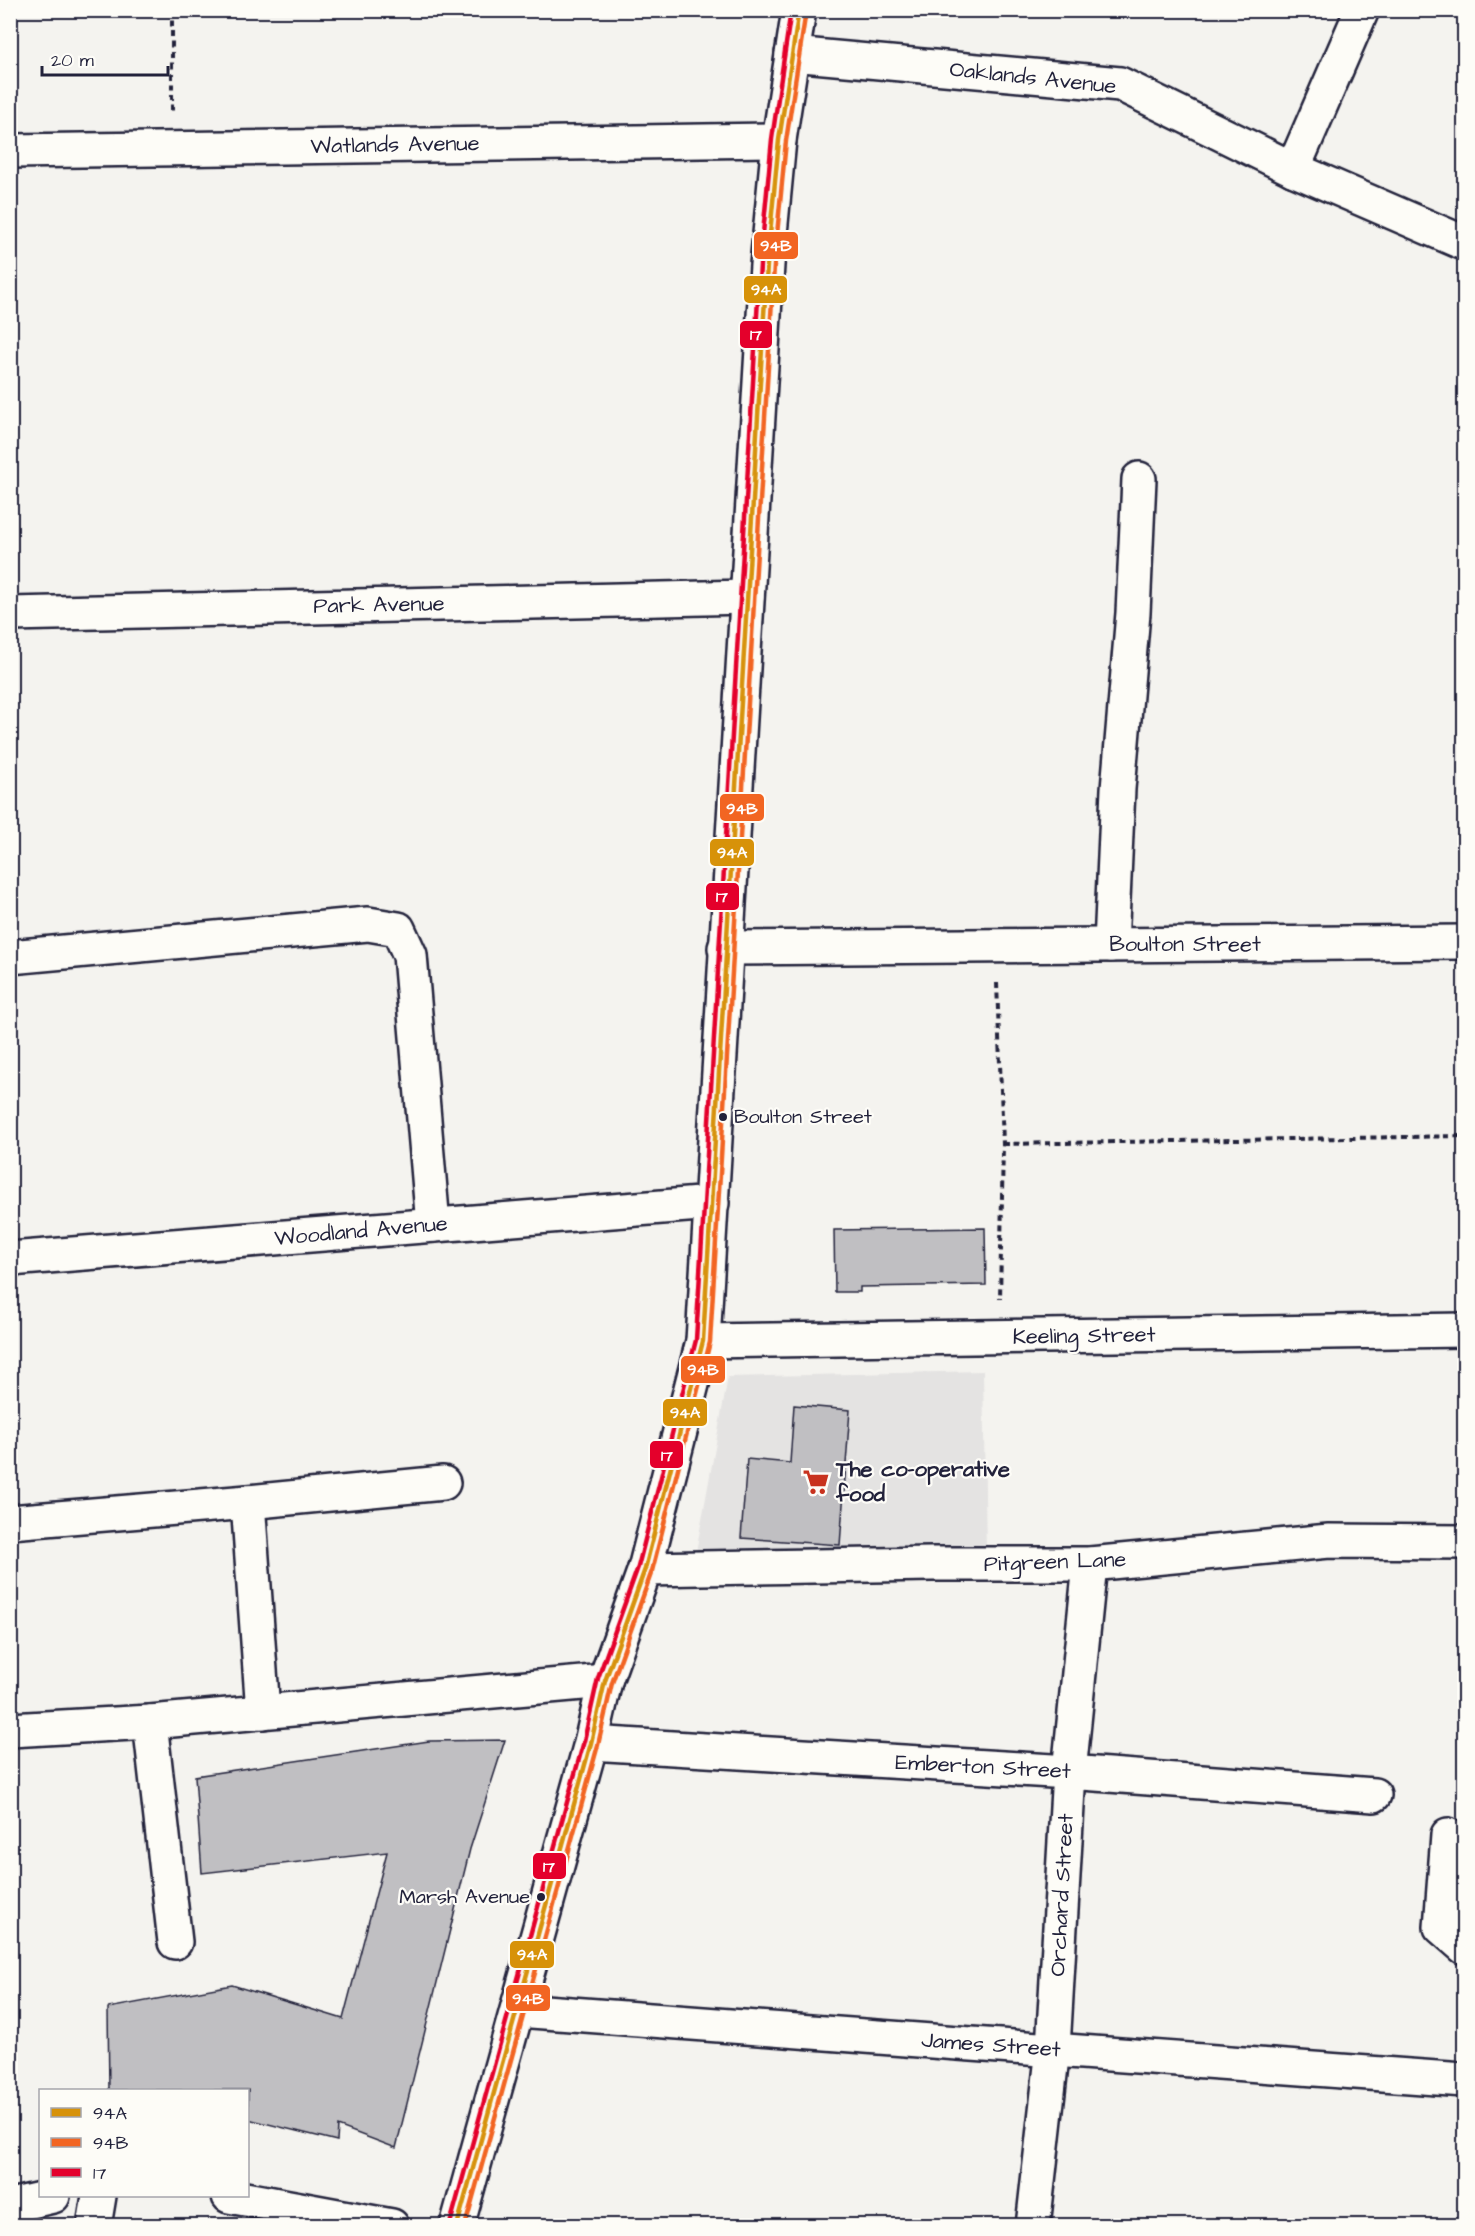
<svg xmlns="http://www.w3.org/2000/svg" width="1475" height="2236" font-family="'Architects Daughter',sans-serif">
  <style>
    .built { fill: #e4e3e2 }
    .building { fill: #c0bfc2; stroke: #22223b; stroke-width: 1.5 }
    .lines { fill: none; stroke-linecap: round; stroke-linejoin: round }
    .minor-casing { stroke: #22223b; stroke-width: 38 }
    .major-casing { stroke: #22223b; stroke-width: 38 }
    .path { stroke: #22223b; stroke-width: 4; stroke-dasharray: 6 4.5; stroke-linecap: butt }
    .minor { stroke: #fdfcf7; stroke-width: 33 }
    .major { stroke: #fdfcf7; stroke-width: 33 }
    .bus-1-casing { stroke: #fdfcf7; stroke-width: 9 }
    .bus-2-casing { stroke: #fdfcf7; stroke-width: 9 }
    .bus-3-casing { stroke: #fdfcf7; stroke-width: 9 }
    .bus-1 { stroke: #d79209; stroke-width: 4.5 }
    .bus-2 { stroke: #f26522; stroke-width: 4.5 }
    .bus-3 { stroke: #e4002b; stroke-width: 4.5 }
    .bus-dot { fill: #22223b; stroke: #fdfcf7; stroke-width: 2 }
    .labels { text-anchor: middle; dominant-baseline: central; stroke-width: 4.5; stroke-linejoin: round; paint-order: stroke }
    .bus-label { font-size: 20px; fill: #22223b; stroke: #fdfcf7; text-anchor: start }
    .street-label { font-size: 22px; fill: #22223b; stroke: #fdfcf7 }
    .poi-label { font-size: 22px; font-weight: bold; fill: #22223b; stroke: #fdfcf7; text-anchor: start }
    .line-badge { stroke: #fdfcf7; stroke-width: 2 }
    .badge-label { font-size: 16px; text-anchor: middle; font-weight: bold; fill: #fff }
  </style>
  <rect width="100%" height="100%" fill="#f4f3ef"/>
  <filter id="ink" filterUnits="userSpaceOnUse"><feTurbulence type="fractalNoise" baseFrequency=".0167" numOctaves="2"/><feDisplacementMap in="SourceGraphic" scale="12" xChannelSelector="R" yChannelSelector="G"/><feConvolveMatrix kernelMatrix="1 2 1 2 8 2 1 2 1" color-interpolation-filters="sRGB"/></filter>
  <g filter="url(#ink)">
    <!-- built -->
    <path class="built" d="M983,1371L986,1551L696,1552L728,1377Z"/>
    <!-- building -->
    <g class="building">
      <path d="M985,1228L986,1285L860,1287V1292H835L834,1230Z"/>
      <path d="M794,1405L850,1410L840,1545L741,1538L747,1459L790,1463Z"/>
      <path d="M505,1740L470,1849L396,2148L338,2126L337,2141L248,2119V2090H109L108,2008L232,1985L343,2019L387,1852L202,1873L195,1776L429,1741Z"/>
    </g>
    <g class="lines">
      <!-- minor casing -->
      <g class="minor-casing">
        <g id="minor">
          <path d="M792,54L1120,84L1293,169L1464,243"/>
          <path d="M10,151L779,140"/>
          <path d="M1293,169L1362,10"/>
          <path d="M10,614L747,597"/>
          <path d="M1111,945L1118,789L1133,613L1139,479"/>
          <path d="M725,948L1464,942"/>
          <path d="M10,957L368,924L398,929L410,955L433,1225"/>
          <path d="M10,1259L712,1203"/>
          <path d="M703,1341L1464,1330"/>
          <path d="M248,1502L263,1712"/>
          <path d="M10,1522L248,1502L443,1483"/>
          <path d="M645,1569L932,1564H1090L1329,1541L1464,1542"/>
          <path d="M150,1722L175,1942"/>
          <path d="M10,1730L150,1722L605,1681"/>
          <path d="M591,1743L1069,1772L1374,1795"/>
          <path d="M1448,1835L1441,1927L1464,1947"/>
          <path d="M518,2010C833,2035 1149,2056 1464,2080"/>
          <path d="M94,2226L99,2196"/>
          <path d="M1033,2226L1053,2048L1069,1772L1090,1564"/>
        </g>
      </g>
      <!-- major casing -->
      <g class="major-casing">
        <g id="major">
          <path d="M229,2196L392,2226"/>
          <path d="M10,2206L53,2196"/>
          <path d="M457,2226L591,1743L605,1681L645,1569L703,1341L767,265L779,140L799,10"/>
        </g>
      </g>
      <!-- path -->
      <g class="path">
        <path d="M172,10V112"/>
        <path d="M997,983L1003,1144L1000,1299"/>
        <path d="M1003,1144L1464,1136"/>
      </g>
      <!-- minor -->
      <use href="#minor" class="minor"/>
      <!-- major -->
      <use href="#major" class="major"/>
      <!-- bus-1 casing -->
      <g class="bus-1-casing">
        <path id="bus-1" d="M457,2226L591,1743L605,1681L645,1569L703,1341L767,265L779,140L799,10"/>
      </g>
      <!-- bus-2 casing -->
      <g class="bus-2-casing">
        <path id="bus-2" d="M465,2226L598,1745L612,1683L652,1571L710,1342L774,266L786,141L806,11"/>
      </g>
      <!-- bus-3 casing -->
      <g class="bus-3-casing">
        <path id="bus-3" d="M450,2224L584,1741L598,1678L638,1567L696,1340L760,265L772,139L791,10"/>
      </g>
      <!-- bus-1 -->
      <use href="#bus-1" class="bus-1"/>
      <!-- bus-2 -->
      <use href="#bus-2" class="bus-2"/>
      <!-- bus-3 -->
      <use href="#bus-3" class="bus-3"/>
    </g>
  </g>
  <!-- icons -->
  <defs>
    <g id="supermarket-bare" transform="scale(2.07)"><path d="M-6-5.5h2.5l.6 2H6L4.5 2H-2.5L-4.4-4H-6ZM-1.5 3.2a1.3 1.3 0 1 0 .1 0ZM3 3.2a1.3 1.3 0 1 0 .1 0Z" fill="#c8321e" stroke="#fdfcf7" stroke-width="2.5" paint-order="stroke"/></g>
  </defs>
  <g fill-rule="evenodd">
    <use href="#supermarket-bare" x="816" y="1482"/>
  </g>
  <!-- markers -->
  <g class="bus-dot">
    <circle cx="723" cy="1117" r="5"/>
    <circle cx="541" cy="1897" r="5"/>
  </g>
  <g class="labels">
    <!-- bus labels -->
    <g class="bus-label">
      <text x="734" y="1117">Boulton Street</text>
      <text x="530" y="1897" text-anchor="end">Marsh Avenue</text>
    </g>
    <!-- street labels -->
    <g class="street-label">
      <text transform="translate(1033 78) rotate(6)">Oaklands Avenue</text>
      <text transform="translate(395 145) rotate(-1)">Watlands Avenue</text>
      <text transform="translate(379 605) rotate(-1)">Park Avenue</text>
      <text x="1185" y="944">Boulton Street</text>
      <text transform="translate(361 1231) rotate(-5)">Woodland Avenue</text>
      <text transform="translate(1084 1336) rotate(-1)">Keeling Street</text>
      <text transform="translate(1055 1562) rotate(-2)">Pitgreen Lane</text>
      <text transform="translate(983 1767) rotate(3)">Emberton Street</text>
      <text transform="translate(1062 1895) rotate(-87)">Orchard Street</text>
      <text transform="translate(991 2045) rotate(4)">James Street</text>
    </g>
    <!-- poi labels -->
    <g class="poi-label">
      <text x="836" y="1469">The co-operative<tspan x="836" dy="25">food</tspan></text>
    </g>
  </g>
  <g class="line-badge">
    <rect x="753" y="231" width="46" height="29" rx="6" fill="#f26522"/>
    <rect x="743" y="275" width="45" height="29" rx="6" fill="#d79209"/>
    <rect x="739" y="320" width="34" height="29" rx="6" fill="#e4002b"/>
    <rect x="719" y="793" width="46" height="29" rx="6" fill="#f26522"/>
    <rect x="709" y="838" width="46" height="29" rx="6" fill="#d79209"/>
    <rect x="705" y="882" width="35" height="29" rx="6" fill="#e4002b"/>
    <rect x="680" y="1355" width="46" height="29" rx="6" fill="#f26522"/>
    <rect x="662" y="1398" width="46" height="29" rx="6" fill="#d79209"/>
    <rect x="649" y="1440" width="35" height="29" rx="6" fill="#e4002b"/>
    <rect x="532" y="1852" width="35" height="28" rx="6" fill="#e4002b"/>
    <rect x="509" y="1940" width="46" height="29" rx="6" fill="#d79209"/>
    <rect x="505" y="1984" width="46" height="28" rx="6" fill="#f26522"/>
  </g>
  <g class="badge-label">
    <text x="776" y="251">94B</text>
    <text x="766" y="295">94A</text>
    <text x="756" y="340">17</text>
    <text x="742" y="814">94B</text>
    <text x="732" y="858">94A</text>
    <text x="722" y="902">17</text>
    <text x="703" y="1375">94B</text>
    <text x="685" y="1418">94A</text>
    <text x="667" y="1461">17</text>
    <text x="549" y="1872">17</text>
    <text x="532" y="1960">94A</text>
    <text x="528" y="2004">94B</text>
  </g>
  <!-- margin -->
  <rect width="1475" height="2236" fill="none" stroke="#fdfcf7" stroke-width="36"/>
  <rect x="18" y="18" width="1439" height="2200" fill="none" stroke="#22223b" stroke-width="2" filter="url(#ink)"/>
  <!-- legend -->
  <rect x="39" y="2089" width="210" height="108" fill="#fdfcf7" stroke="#a5a5ac" stroke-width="1.5"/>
  <rect x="51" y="2108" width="30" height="9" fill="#d79209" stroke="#a5a5ac" stroke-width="1.5"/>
  <text x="93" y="2119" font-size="18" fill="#22223b">94A</text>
  <rect x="51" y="2138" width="30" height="9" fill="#f26522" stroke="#a5a5ac" stroke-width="1.5"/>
  <text x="93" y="2149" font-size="18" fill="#22223b">94B</text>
  <rect x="51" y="2168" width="30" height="9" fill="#e4002b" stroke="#a5a5ac" stroke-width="1.5"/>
  <text x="93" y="2179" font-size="18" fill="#22223b">17</text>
  <!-- scale -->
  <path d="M42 66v9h126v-9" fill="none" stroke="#22223b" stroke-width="3"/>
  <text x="51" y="66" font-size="18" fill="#22223b" stroke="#fdfcf7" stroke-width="4.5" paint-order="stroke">20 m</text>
</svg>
